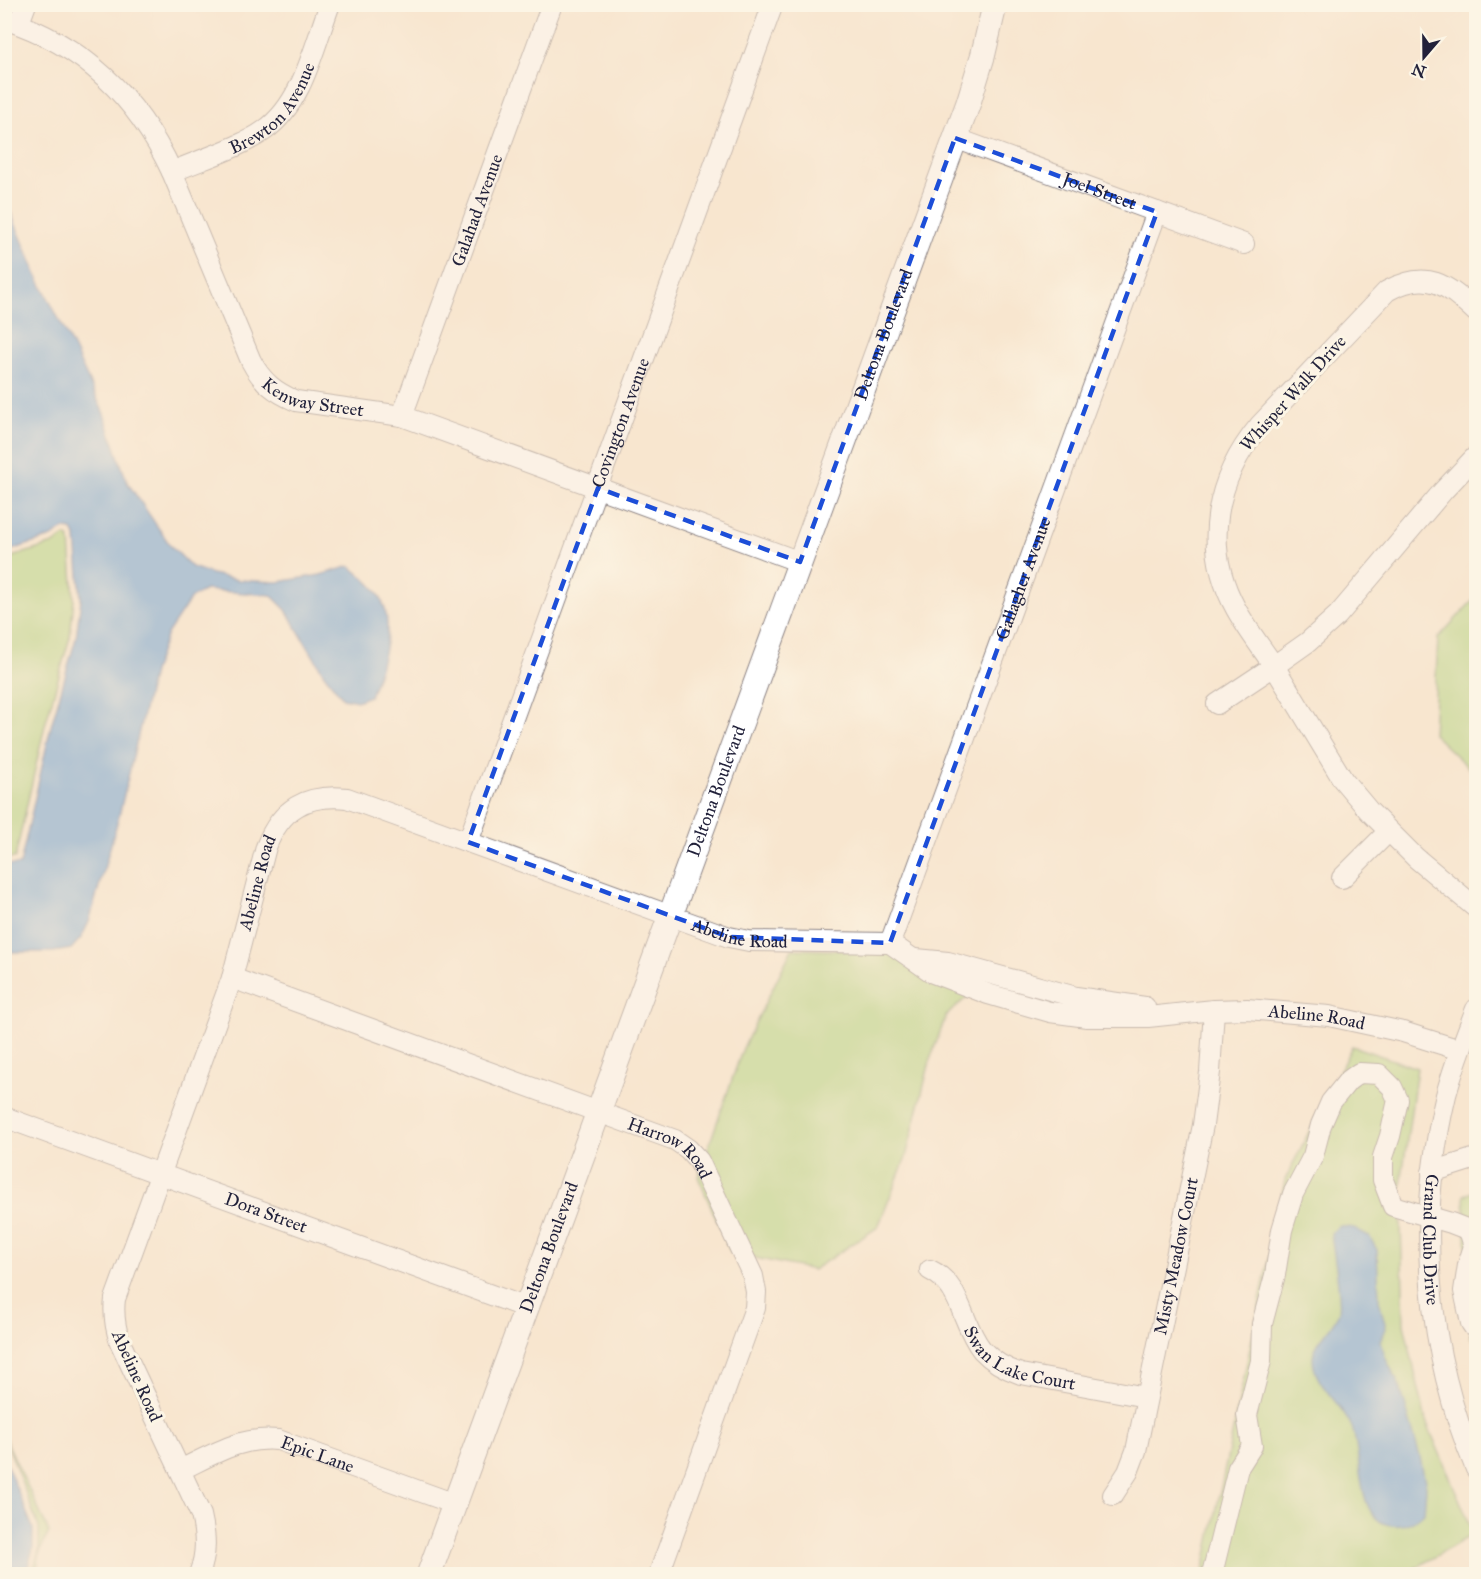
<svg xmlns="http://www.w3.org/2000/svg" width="1481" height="1579" font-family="'IM FELL Great Primer',serif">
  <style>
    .green { fill: #aed47e; stroke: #687b5c; stroke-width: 1.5 }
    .water { fill: #659ed4; stroke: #446088; stroke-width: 1.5 }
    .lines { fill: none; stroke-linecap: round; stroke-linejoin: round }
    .minor-casing { stroke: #8d8485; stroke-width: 22 }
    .major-casing { stroke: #8d8485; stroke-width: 26 }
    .minor { stroke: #fff; stroke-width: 20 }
    .major { stroke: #fff; stroke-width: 24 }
    .marked { fill: none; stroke: #1d4ed8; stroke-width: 4.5; stroke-dasharray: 12 8; stroke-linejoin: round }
    .labels { text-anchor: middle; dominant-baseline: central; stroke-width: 6; stroke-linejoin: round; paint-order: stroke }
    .street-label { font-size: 18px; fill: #22223b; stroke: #fcf5e5 }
  </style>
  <rect width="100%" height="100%" fill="#fcf5e5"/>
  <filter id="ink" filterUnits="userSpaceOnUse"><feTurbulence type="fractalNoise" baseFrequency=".0167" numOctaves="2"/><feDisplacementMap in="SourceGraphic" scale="12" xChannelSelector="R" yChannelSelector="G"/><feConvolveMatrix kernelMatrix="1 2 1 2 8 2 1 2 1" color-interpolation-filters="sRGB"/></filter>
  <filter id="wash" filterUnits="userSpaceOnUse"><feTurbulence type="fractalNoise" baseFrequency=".008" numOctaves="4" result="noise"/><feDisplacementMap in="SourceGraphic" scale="24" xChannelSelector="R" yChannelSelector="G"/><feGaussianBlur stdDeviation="1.35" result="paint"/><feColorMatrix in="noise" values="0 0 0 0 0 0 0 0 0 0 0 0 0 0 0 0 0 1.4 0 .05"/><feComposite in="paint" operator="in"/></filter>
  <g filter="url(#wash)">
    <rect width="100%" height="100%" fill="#f8e6cf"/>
    <!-- green -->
    <g class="green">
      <path d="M65,536L68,537L70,540L74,599L70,637L45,725L15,858H5V559L53,544Z"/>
      <path d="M1476,597V775L1433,734L1438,638Z"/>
      <path d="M792,949L903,952L976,989L946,1016L931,1057L906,1157L878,1227L813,1270L731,1253L698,1177L743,1048Z"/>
      <path d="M1352,1046L1417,1068L1400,1192L1404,1324L1426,1421L1474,1534L1405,1574H1203L1285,1180Z"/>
      <path d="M1476,1191V1342L1471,1338L1464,1195Z"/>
      <path d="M5,1438L49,1532L41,1549L36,1574H32L39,1550V1528Z"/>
    </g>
    <!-- water -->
    <g class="water">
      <path d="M5,202L8,206L38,278L74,349L104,414L127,482L170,545L192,567L212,574L238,580L278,582L320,575L350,566C359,574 371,582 377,592C398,622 382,665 370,696L357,701L343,698L324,674L286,610L271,595L205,590L191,598L167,634L153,672L119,816L89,922L81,938L71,949L53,952H5V865H20L51,726L76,638L81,599L76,538L72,530L64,529L52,537L5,552Z"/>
      <path d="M1340,1226L1354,1228L1369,1236L1377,1250L1379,1300L1386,1328L1381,1341L1385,1357L1400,1387L1420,1457L1426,1487L1424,1513C1413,1522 1405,1527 1391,1525C1354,1521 1363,1450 1351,1425C1341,1402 1313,1385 1313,1358C1313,1342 1334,1329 1339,1311C1342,1299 1333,1249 1331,1233Z"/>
      <path d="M4,1458L33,1528V1549L26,1574H5Z"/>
    </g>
  </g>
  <g filter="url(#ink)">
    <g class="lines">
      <!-- minor casing -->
      <g class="minor-casing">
        <g id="minor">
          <path id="s1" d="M4,19C84,45 137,97 172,172L251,361C262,382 275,392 296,401L402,416L800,562"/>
          <path d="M19,23L26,4"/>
          <path id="s2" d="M955,138L1244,244"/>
          <path id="s3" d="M172,172C199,160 242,147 265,130C303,103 314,46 330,4"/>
          <path d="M1476,312C1446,284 1428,269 1387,291L1260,425C1216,478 1201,546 1236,609C1247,629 1261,647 1274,666L1308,642L1338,615L1443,491L1476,456"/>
          <path id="s4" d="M402,416L552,4"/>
          <path d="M1217,704L1274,666L1343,780L1369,811L1416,858L1476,908"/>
          <path id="s5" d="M468,842L773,4"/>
          <path d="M1342,878L1388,832"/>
          <path id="s6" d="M890,943L1157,212"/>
          <path d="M916,959L948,962L1076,997L1145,1007"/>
          <path id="s7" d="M232,978L675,1140L688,1149L699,1161L753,1276L756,1292L755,1308L659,1574"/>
          <path id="s8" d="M1476,1009C1465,1037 1454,1065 1446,1095C1416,1220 1426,1351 1476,1469"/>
          <path id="s9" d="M4,1117L527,1308"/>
          <path d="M1432,1172L1476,1158"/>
          <path id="s10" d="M930,1270C962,1285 961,1324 982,1350C993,1362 1006,1369 1021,1374L1146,1397"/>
          <path id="s11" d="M180,1470C212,1455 241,1436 278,1440L455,1504"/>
          <path id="s12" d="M1113,1495L1128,1472L1136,1451L1203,1125L1210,1072L1214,1010"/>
          <path id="s13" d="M199,1574C207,1554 206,1536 201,1515L120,1342C115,1327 113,1315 115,1299L232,978L266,847C281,808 306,794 347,798L729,937L749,941L890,943L933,973L988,994L1050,1012L1087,1017H1148L1214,1010L1247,1009L1329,1016L1403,1032L1460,1050"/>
          <path d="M1212,1574L1238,1468L1252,1446L1247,1415L1261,1361L1262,1324L1275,1275L1282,1230L1293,1194L1313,1156L1321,1125L1331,1102L1348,1081L1359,1073L1379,1074L1392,1087L1398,1100L1390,1136L1383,1157V1180L1393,1206L1451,1223L1469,1230L1474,1246L1468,1265L1464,1291L1471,1323L1476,1330"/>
        </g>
      </g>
      <!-- major casing -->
      <g class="major-casing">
        <g id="major">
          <path id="s14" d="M429,1574L968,104L983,55L995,4"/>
        </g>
      </g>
      <!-- minor -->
      <use href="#minor" class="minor"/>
      <!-- major -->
      <use href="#major" class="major"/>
    </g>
  </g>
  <!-- marked area -->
  <path d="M0 0H1481V1579H0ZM955,138L1157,212L890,943L729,937L468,842L598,488L800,562Z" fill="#f8e6cf" fill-opacity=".55" fill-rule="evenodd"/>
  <path class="marked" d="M955,138L1157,212L890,943L729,937L468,842L598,488L800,562Z"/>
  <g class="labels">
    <!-- street labels -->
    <g class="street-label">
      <text stroke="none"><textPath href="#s3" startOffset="123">Brewton Avenue</textPath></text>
      <text stroke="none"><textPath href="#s2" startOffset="154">Joel Street</textPath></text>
      <text stroke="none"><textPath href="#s4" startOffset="219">Galahad Avenue</textPath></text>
      <text stroke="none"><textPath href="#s14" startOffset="1320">Deltona Boulevard</textPath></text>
      <text stroke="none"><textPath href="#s1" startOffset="516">Kenway Street</textPath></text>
      <text transform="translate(1293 393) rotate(-48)">Whisper Walk Drive</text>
      <text stroke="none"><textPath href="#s5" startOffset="446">Covington Avenue</textPath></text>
      <text stroke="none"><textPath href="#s6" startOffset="388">Gallagher Avenue</textPath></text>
      <text stroke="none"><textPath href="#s14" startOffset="834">Deltona Boulevard</textPath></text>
      <text stroke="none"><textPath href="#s13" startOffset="735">Abeline Road</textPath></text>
      <text stroke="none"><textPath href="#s13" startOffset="1292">Abeline Road</textPath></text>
      <text stroke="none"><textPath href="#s13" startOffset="1887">Abeline Road</textPath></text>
      <text stroke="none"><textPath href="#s7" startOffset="472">Harrow Road</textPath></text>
      <text stroke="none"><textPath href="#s9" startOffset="279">Dora Street</textPath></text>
      <text stroke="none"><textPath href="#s8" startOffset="237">Grand Club Drive</textPath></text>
      <text stroke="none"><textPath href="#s14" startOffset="348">Deltona Boulevard</textPath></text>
      <text stroke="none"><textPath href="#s12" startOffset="249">Misty Meadow Court</textPath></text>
      <text stroke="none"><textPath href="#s10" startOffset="135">Swan Lake Court</textPath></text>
      <text transform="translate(137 1376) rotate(66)">Abeline Road</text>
      <text stroke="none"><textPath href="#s11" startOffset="146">Epic Lane</textPath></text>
    </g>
  </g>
  <!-- margin -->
  <rect width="1481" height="1579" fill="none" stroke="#fcf5e5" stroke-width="24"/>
  <!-- north arrow -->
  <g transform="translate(1424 57) rotate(200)" stroke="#fcf5e5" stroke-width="4.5" paint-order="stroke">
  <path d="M0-4.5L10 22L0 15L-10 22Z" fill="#22223b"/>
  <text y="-9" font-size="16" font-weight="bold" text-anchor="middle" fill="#22223b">N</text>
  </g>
</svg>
